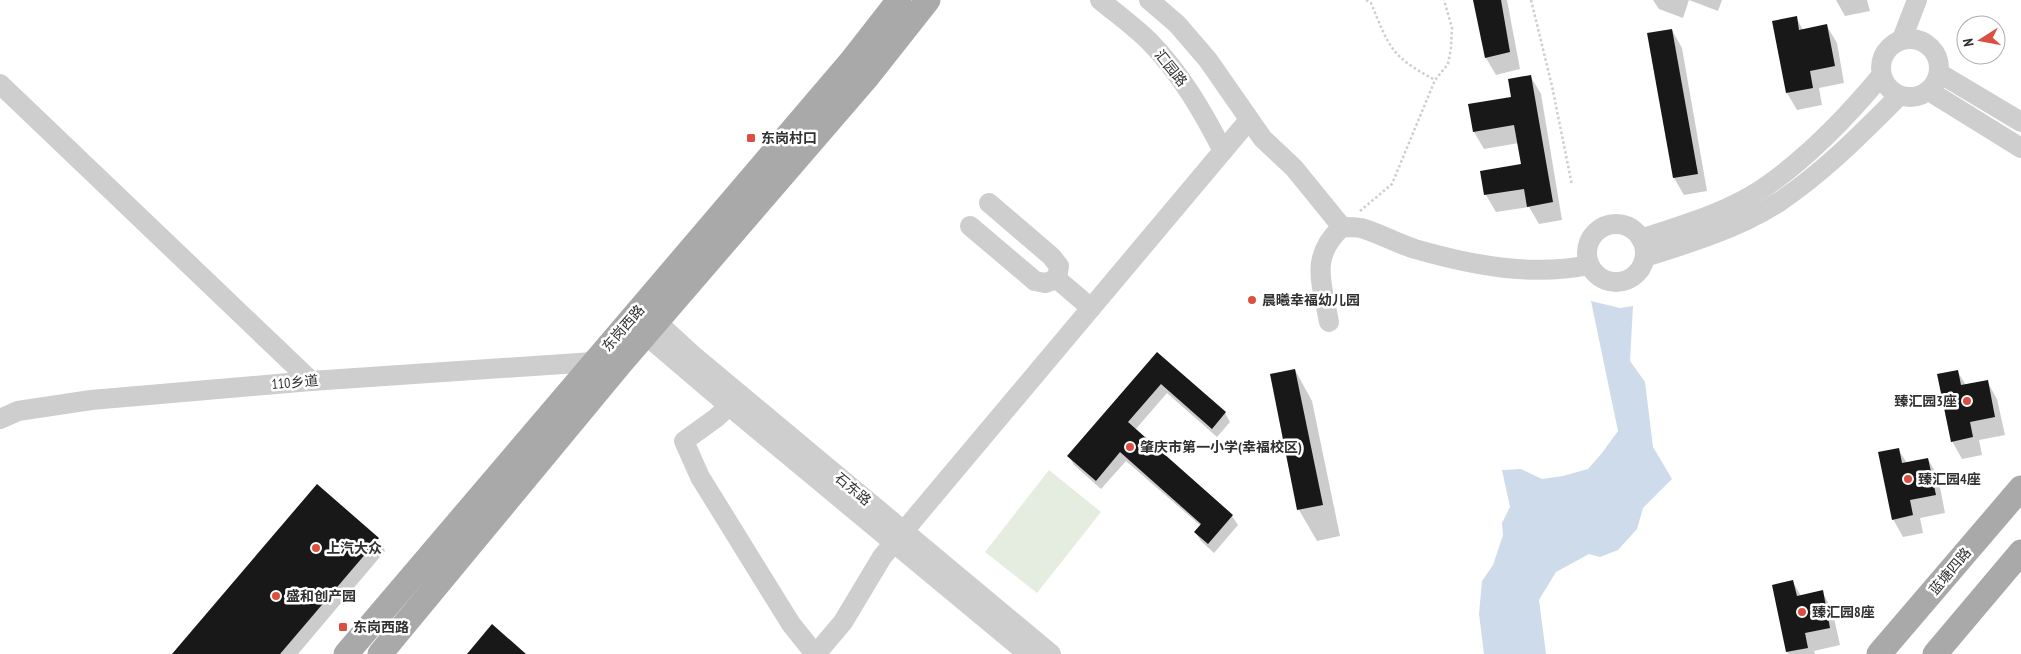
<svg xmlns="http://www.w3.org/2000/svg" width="2021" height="654" font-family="'PT Sans Narrow','Noto Sans SC',sans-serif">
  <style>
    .green { fill: #e5ede0 }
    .water { fill: #cedbeb }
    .shadow { fill: #0003 }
    .building { fill: #181818 }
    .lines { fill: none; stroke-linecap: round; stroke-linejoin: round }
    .path { stroke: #cecece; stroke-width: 2.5; stroke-dasharray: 2.5 2.5; stroke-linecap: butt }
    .minor { stroke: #cecece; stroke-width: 20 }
    .major { stroke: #a9a9a9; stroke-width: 25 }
    .poi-dot { fill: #d94f42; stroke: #fff; stroke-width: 2 }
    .labels { text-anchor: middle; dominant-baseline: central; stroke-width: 5; stroke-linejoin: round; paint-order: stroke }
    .street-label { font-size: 14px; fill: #313131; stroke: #fff }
    .poi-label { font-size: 14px; font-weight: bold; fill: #313131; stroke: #fff; text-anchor: start }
  </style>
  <rect width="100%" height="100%" fill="#fff"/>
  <!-- green -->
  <path class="green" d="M1049,470L1101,512L1037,593L985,552Z"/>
  <!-- water -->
  <path class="water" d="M1591,301L1620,308L1633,306L1630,361L1645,382L1653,447L1672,479L1643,508L1637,529L1618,550L1600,557L1589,554L1556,572L1539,600L1546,654H1484L1479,614L1482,581L1493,565L1503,535L1502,523L1510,507L1502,470L1521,469L1542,479L1563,476L1588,469L1602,453L1618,431Z"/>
  <!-- shadow -->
  <g class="shadow">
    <path d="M1474,0H1507L1520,69L1496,75L1486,58Z"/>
    <path d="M1653,0H1722L1718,11L1689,0L1683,18L1659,9Z"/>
    <path d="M1836,0H1867L1870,11L1845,16Z"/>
    <path d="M1796,17L1803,30L1827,26L1837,43L1844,83L1819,88L1822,105L1797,110L1787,93Z"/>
    <path d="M1672,30L1682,48L1707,191L1684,195L1674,178Z"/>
    <path d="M1531,77L1541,94L1562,220L1539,224L1529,207L1496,212L1486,195L1482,172L1522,165L1519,143L1484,149L1474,132L1513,98Z"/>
    <path d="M1158,354L1225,413L1230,422L1217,437L1167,393L1135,430L1232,516L1238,525L1214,553L1201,541L1195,532L1201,526L1126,461L1101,489L1074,465L1069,456Z"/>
    <path d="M1295,370L1312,401L1340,536L1317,541L1299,510L1271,375Z"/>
    <path d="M1957,371L1966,385L1987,381L1997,399L2005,435L1979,440L1982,455L1962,459L1952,441Z"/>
    <path d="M1898,449L1907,463L1928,459L1938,477L1945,513L1920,518L1923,533L1903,537L1893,519Z"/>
    <path d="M317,486L378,539L385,551L298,654H174Z"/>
    <path d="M1793,582L1801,596L1822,592L1832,609L1840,645L1814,651L1815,654H1789L1787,652Z"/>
  </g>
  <!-- building -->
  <g class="building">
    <path d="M1473,0H1501L1510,52L1485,58Z"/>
    <path d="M1797,16L1799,30L1827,24L1835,66L1810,71L1813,88L1786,93L1772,21Z"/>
    <path d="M1672,29L1698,174L1673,178L1647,33Z"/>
    <path d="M1531,75L1553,202L1527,207L1524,189L1484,195L1480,171L1521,164L1514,125L1473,132L1468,104L1511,97L1508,79Z"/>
    <path d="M1157,352L1226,412L1212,429L1161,384L1128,422L1233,515L1208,544L1194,532L1201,524L1120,452L1096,481L1067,456Z"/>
    <path d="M1295,369L1323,505L1297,510L1270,374Z"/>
    <path d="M1958,370L1961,385L1988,380L1995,417L1970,422L1973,437L1951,442L1937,374Z"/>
    <path d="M1899,448L1902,463L1928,458L1936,495L1910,500L1913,515L1892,520L1878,452Z"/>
    <path d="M317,484L379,538L280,654H172Z"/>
    <path d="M1793,580L1797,596L1823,590L1830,628L1805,633L1808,648L1786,652L1772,585Z"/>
    <path d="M492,624L526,654H467Z"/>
  </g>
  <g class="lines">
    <!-- path -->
    <g class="path">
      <path d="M1366,0L1371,3C1390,49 1391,56 1435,80"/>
      <path d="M1531,0L1552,86L1572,185"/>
      <path d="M1360,211L1392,184L1435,80L1448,64L1451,48L1452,28L1444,0"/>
    </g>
    <!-- minor -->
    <g class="minor">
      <path d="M1100,0C1117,14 1135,27 1150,42C1181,74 1203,112 1223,151"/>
      <path d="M1149,0L1177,24L1208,60L1263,139L1294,168L1342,227"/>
      <circle cx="1910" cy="68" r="29"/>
      <path d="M1902,39L1917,0"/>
      <path d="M1939,73L2021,122"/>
      <path d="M0,84L311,381"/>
      <path d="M1929,91L2021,148"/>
      <circle cx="1616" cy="253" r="29"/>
      <path d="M970,226L1035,281L1045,283L1057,279L1059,266L1051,256L989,203"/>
      <path d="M1641,239C1682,225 1726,213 1762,189C1808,158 1846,118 1881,76"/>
      <path d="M1645,257C1690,243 1739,228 1779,202C1824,172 1861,134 1899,96"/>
      <path d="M1057,279L1091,308"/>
      <path d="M646,312L695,357L1051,654"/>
      <path d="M1329,322C1322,283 1309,257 1342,227C1348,227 1355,227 1361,228C1379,233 1396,243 1415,249C1471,265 1531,277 1589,265"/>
      <path d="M634,325L729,406L1028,654"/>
      <path d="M729,406L716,418L684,441L700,477L791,624L815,654"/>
      <path d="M0,419L18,411L91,400L311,381L593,362"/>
      <path d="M816,654L843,622L882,557L1249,120"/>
    </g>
    <!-- major -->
    <g class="major">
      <path d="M346,654L853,59L899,0"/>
      <path d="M380,654L620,364L868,76L928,0"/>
      <path d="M1879,654L2021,488"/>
      <path d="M1935,654L2021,552"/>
    </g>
  </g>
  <!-- markers -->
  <g class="poi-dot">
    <rect x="746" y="133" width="10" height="10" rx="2.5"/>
    <circle cx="1252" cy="300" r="5"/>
    <circle cx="1967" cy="401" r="5"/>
    <circle cx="1130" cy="447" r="5"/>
    <circle cx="1908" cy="479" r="5"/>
    <circle cx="316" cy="548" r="5"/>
    <circle cx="276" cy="596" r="5"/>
    <circle cx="1802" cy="612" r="5"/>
    <rect x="338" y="622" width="10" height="10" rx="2.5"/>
  </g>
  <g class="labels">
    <!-- street labels -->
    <g class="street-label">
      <text transform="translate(1171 68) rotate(51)">汇园路</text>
      <text transform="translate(623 328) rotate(-49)">东岗西路</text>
      <text transform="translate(295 382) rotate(-5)">110乡道</text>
      <text transform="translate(853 489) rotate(40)">石东路</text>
      <text transform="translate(1950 571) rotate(-50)">蓝塘四路</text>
    </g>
    <!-- poi labels -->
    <g class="poi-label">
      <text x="761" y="138">东岗村口</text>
      <text x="1262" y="300">晨曦幸福幼儿园</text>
      <text x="1957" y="401" text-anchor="end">臻汇园3座</text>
      <text x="1140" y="447">肇庆市第一小学(幸福校区)</text>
      <text x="1918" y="479">臻汇园4座</text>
      <text x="326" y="548">上汽大众</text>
      <text x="286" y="596">盛和创产园</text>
      <text x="1812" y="612">臻汇园8座</text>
      <text x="353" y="627">东岗西路</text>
    </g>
  </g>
  <!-- north arrow -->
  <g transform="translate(1981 40) rotate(259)"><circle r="24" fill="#ffffff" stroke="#adadad"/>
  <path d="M0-4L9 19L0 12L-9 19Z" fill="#d94f42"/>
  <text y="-8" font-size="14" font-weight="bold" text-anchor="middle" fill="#313131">N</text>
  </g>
</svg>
